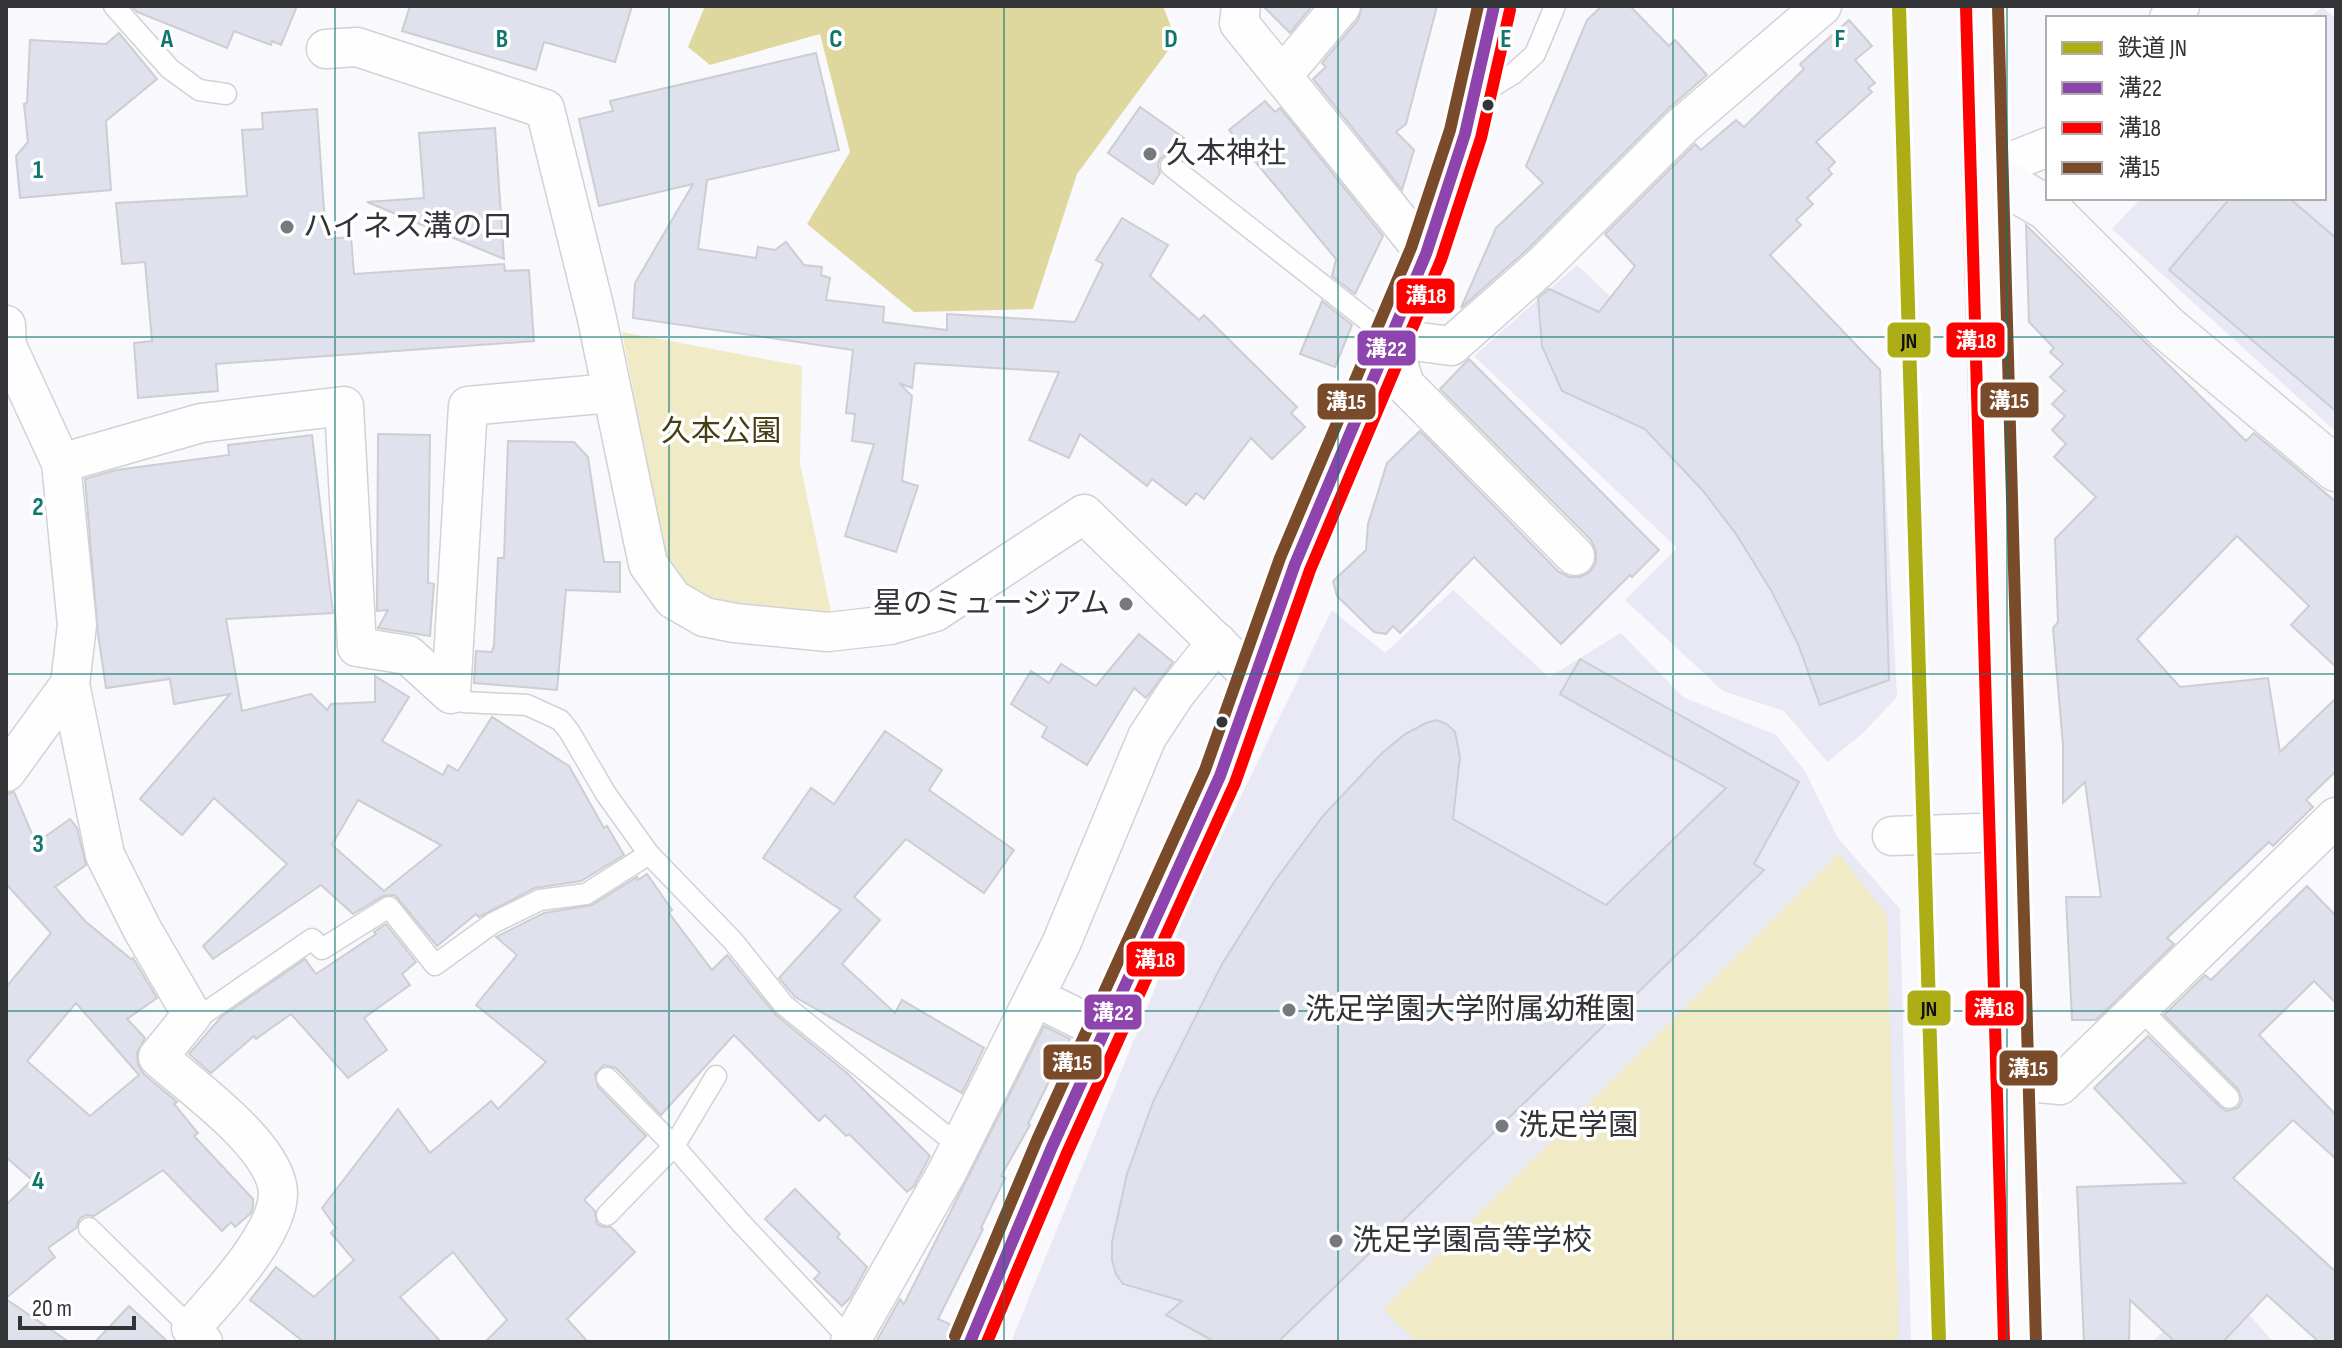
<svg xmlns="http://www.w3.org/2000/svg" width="2342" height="1348" font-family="'Sofia Sans Condensed','Noto Sans JP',sans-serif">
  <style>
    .built { fill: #e8e9f4 }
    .green { fill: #f0ebc6 }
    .forest { fill: #dfd89e }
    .building { fill: #dfe1ed; stroke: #cdcdd2; stroke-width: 2; fill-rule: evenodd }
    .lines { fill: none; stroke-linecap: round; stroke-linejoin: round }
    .lane-casing { stroke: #d2d2d6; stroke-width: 23 }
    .street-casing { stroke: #d2d2d6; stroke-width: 41 }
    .secondary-casing { stroke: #d2d2d6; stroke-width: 47 }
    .primary-casing { stroke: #d4d4d6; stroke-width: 47 }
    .lane { stroke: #fefeff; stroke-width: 20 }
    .street { stroke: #fefeff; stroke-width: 38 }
    .secondary { stroke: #fafafc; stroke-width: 44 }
    .primary { stroke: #f5f5f9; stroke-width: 44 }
    .bus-1-casing { stroke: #fff; stroke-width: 18 }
    .bus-2-casing { stroke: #fff; stroke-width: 18 }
    .bus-3-casing { stroke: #fff; stroke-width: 18 }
    .bus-1 { stroke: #8e44ad; stroke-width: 12 }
    .bus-2 { stroke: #f00; stroke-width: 12 }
    .bus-3 { stroke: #7a4b2a; stroke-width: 12 }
    .rail-1-casing { stroke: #fff; stroke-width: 20 }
    .rail-1 { stroke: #adae16; stroke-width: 14 }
    .grid { fill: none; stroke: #0f766e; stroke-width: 2; stroke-opacity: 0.55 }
    .bus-dot { fill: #333438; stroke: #fff; stroke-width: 3 }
    .poi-dot { fill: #78797d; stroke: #fff; stroke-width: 3 }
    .labels { text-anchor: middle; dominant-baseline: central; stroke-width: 7; stroke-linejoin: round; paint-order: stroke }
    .poi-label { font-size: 30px; fill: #333438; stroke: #fff; text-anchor: start }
    .park-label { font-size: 30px; fill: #453f12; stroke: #fff }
    .grid-label { font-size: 26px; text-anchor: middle; font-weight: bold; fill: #0f766e; stroke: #fff; stroke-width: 7; stroke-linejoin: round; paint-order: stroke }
    .line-badge { stroke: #fff; stroke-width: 3 }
    .badge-label { font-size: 22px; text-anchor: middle; font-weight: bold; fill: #fff }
    .pale-badge-label { font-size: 22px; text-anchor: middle; font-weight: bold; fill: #111 }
  </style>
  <rect width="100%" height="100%" fill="#f8f8fd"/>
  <!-- built -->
  <g class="built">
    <path d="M2322,6L2336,19V427L2334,430L2112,229L2141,198H2324V18H2310Z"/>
    <path d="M1577,265L1833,505L1884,451L1897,697L1862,734L1827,762L1784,711L1723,691L1625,600L1677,548L1474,356Z"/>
    <path d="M1453,590L1549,677L1621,633L1683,697L1776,735L1805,771L1837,837L1900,909L1911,1342H1011L1195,890L1332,610L1385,653Z"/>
    <path d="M2218,1279L2273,1342H2152Z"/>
  </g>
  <!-- green -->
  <g class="green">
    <path d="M622,332L802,366L800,463L833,621L694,603L669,577Z"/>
    <path d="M1839,853L1887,916L1899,1342H1416L1383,1309Z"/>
  </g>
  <!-- forest -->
  <path class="forest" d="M705,6H1163L1176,40L1077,174L1033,309L914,312L807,224L850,152L820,34L710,65L688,47Z"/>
  <!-- building -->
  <g class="building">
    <path d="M131,6H297L281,45L272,41L271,45L234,31L227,48L137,12Z"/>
    <path d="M410,6H632L615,62L544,42L536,70L402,31Z"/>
    <path d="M1263,6H1312L1290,33Z"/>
    <path d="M1362,6H1437L1406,124L1396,132L1414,150L1402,190L1313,79L1326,67L1322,63L1358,20Z"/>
    <path d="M1602,6H1630L1669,46L1675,40L1707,75L1667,110L1529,248L1461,308L1496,228L1543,183L1526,166L1587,20Z"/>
    <path d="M1849,20L1872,46L1855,60L1875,83L1868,88L1872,92L1816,142L1835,162L1828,169L1832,174L1807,198L1813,204L1796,220L1801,225L1770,255L1880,370L1889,680L1820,705L1798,644L1772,592L1736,534L1704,492L1645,429L1562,391L1542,346L1538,298L1549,289L1599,312L1635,266L1605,234L1695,144L1701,150L1736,120L1744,127L1804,69L1800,64Z"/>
    <path d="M119,33L157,79L106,121L111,190L20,198L16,156L28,142L24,104L27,103L30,40L106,44Z"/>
    <path d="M816,53L839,150L707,180L698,249L756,258L758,247L775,250L786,242L804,265L822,267L821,275L830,278L826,300L884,307L883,322L947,330V314L1075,322L1103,264L1096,260L1122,218L1168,245L1150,276L1199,320L1204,315L1297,407L1291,413L1305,427L1272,459L1251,438L1204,499L1196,493L1186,505L1152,479L1147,486L1080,434L1069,458L1029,440L1059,372L915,363L912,388L899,383L912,396L902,481L918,486L896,552L845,536L874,444L852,441L855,414L846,413L853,350L633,318L635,283L693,184L599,206L579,119L613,111L610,101Z"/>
    <path d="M1265,101L1275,112L1280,108L1383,236L1355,294L1332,276L1336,259L1229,130Z"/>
    <path d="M1140,107L1184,138L1174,153L1167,154L1160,159L1158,165L1160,173L1153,184L1108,153Z"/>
    <path d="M317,109L326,239L351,237L354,274L504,264L505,271L529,270L534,341L216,364L218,391L138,398L134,343L152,341L145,262L122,264L116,203L247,196L242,130L263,129L262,113Z"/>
    <path d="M495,128L504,259L367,202L424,198L419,133Z"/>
    <path d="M2230,198H2289L2336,238V411L2169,270Z"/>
    <path d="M2026,225L2246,441L2254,433L2336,502V667L2291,625L2309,606L2237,536L2137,639L2180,687L2268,678L2280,752L2336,698V771L2306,800L2313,807L2273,846L2269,842L2167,938L2174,944L2096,1020H2072L2066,897H2101L2085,782L2063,803V745L2053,628L2058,622L2055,539L2096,497L2054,457L2066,444L2052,430L2065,416L2052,404L2065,391L2050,377L2063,364L2050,352L2054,348L2029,322Z"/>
    <path d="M1322,301L1352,325L1335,367L1300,354Z"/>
    <path d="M1469,359L1659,550L1632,577L1630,575L1561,644L1474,557L1400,633L1393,626L1386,634L1374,632L1337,596L1333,581L1366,550L1368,524L1387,463L1420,431L1559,572L1569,577H1580L1590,572L1596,562V551L1591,540L1440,389Z"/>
    <path d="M378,434L430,435L428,583L434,584L430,636L378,628L388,610L377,611Z"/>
    <path d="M312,435L333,613L226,619L242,711L311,694L327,710L331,704L375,702V676L409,697L382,741L443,775L448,765L458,771L492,717L569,766L604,828L607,826L624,855L581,881L535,888L479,917L476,914L437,946L395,895L383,896L353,914L321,885L213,959L203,946L287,864L214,798L182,835L140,799L230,694L174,704L170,679L106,688L98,634L85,479L116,470L229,455L228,445ZM358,800L441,845L384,891L332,845Z"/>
    <path d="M508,441L574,442L588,457L604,562H620V592L566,590L557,690L474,683L476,651L492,652L494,645L498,558H504Z"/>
    <path d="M1139,634L1173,662L1146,698L1134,688L1087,765L1042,737L1047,727L1011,704L1031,671L1049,683L1061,664L1096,686Z"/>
    <path d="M1580,659L1799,782L1754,864L1764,870L1278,1342H1215L1166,1315L1182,1301L1123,1284L1116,1274L1112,1260V1242L1127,1174L1153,1102L1222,964L1274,882L1323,816L1381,754L1405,734L1426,723L1437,720L1447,724L1455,732L1460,757L1453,819L1606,905L1726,788L1560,694Z"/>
    <path d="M885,731L942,770L929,790L1014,850L984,893L906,839L854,897L880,920L842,964L895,1013L902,1000L984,1048L962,1093L795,997L779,978L841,910L763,858L811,788L834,804Z"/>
    <path d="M14,792L36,843L70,819L77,828L86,865L55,887L85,921L131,959L133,958L157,998L127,1019L145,1038L137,1053L138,1065L144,1074L177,1102L174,1104L198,1133L194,1136L253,1199V1206L251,1213L235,1227L231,1222L222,1231L163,1170L94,1216L86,1215L80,1218L76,1228L48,1248L55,1257L6,1298V1205L32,1180L6,1157V987L51,933L6,884V794ZM76,1003L139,1075L90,1116L27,1061Z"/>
    <path d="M647,874L672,910L669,913L712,970L727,955L776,1015L847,1073L930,1156L914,1186L907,1192L849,1134L846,1136L825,1115L819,1121L734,1035L661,1115L616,1068L604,1065L595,1074L598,1087L646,1136L584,1200L595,1211L597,1224L603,1227H611L635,1252L567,1319L588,1342H485L507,1320L453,1252L400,1297L441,1342H304L250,1300L276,1267L314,1297L354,1260L331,1233L336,1228L322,1208L398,1109L430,1153L491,1101L498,1109L546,1062L476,1005L517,955L496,937L544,913L592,905L637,877L638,880Z"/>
    <path d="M2307,886L2336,916V1003L2314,981L2259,1035L2336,1115V1159L2293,1120L2233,1178L2336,1272V1342H2319L2267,1295L2223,1342H2175L2130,1300L2129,1342H2084L2077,1187L2185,1183L2094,1088L2148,1036L2220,1107L2226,1111L2238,1108L2242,1101L2238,1089L2164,1015L2205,975L2211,980Z"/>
    <path d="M386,924L416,962L402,974L410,985L364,1018L387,1050L348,1078L291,1014L256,1039L254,1036L211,1073L189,1054L221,1017L305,959L316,974L376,934L374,932Z"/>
    <path d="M1044,1026L1070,1039L1028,1124L1030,1125L1001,1176L1005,1178L981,1228L983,1229L938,1319L950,1324L946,1342H876L900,1299L904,1304Z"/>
    <path d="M795,1189L840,1234L837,1237L867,1267L850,1298L842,1306L814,1279L820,1273L765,1219Z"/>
    <path d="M6,1299L69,1342H6Z"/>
    <path d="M129,1306L168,1342H95Z"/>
  </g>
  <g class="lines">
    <!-- lane casing -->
    <g class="lane-casing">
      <g id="lane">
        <path d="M114,6L170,69L199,90L226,94"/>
        <path d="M1477,96L1513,74L1535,54L1555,6"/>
        <path d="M1171,166L1390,338"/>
        <path d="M451,694L463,702L527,705L560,720L569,731L606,794L649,854L733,941L784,1005L960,1147"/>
        <path d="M2139,1008L2229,1098"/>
        <path d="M192,1015L205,1013L312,939L322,949L389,907L435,965L493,923L540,900L586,894L649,854"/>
        <path d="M607,1078L674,1146L716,1076"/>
        <path d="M607,1215L674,1146L742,1224L851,1341"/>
        <path d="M89,1228L191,1328"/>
      </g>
    </g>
    <!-- street casing -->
    <g class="street-casing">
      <g id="street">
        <path d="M1241,6L1239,23L1426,254"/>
        <path d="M2169,18L2180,6"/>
        <path d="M326,49L357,47L545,109L596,314L648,564L673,599L704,617L735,623L828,632L890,625L935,612L1084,514L1254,679"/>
        <path d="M1282,76L1341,6"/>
        <path d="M1985,172L2048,147"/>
        <path d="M6,325L7,346L61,463L77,625L70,684L105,855L142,929L192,1015L158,1057C193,1088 267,1140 277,1185C287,1226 216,1299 191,1328L203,1342"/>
        <path d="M61,463L201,423L344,406L357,647L408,655L451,694L468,406L611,393"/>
        <path d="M1575,556L1405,385L1390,338L1451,346L1544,264L1682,126L1822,6"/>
        <path d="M6,772L70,684"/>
        <path d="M1892,836L1979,833"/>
        <path d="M1035,997L1104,1031"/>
        <path d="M2015,1081L2060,1085L2336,817"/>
        <path d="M850,1342L947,1172L1061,944L1147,737L1176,693L1217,642"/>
      </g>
    </g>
    <!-- secondary casing -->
    <g class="secondary-casing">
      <g id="secondary">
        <path d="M1982,6C1989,451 2011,897 2020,1342"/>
        <path d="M1985,172L2047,208L2167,328L2336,469"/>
      </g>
    </g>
    <!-- primary casing -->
    <g class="primary-casing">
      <path id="primary" d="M970,1342L1052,1147L1220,776L1295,564L1426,254L1465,134L1494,6"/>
    </g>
    <!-- lane -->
    <use href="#lane" class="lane"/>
    <!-- street -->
    <use href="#street" class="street"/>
    <!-- secondary -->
    <use href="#secondary" class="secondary"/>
    <!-- primary -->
    <use href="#primary" class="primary"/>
    <!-- bus-1 casing -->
    <g class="bus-1-casing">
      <path id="bus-1" d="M970,1342L1052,1147L1220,776L1295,564L1426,254L1465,134L1494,6"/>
    </g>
    <!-- bus-2 casing -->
    <g class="bus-2-casing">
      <g id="bus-2">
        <path d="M1966,6L2004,1342"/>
        <path d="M987,1342L1067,1153L1235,783L1310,570L1441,260L1481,138L1510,10"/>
      </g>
    </g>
    <!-- bus-3 casing -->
    <g class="bus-3-casing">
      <g id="bus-3">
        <path d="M1998,6L2036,1342"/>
        <path d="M955,1336L1037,1140L1205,770L1280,558L1411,248L1450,130L1478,6"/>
      </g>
    </g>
    <!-- bus-1 -->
    <use href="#bus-1" class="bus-1"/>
    <!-- bus-2 -->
    <use href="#bus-2" class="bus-2"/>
    <!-- bus-3 -->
    <use href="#bus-3" class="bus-3"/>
    <!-- rail-1 casing -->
    <g class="rail-1-casing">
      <path id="rail-1" d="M1899,6L1939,1342"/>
    </g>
    <!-- rail-1 -->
    <use href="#rail-1" class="rail-1"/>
  </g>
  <!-- grid -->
  <path class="grid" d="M335,6V1342M669,6V1342M1004,6V1342M1338,6V1342M1673,6V1342M2007,6V1342M6,337H2336M6,674H2336M6,1011H2336"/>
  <!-- markers -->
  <g class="bus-dot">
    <circle cx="1488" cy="105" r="7"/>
    <circle cx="1222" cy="722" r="7"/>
  </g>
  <g class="poi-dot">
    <circle cx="1150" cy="154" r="8"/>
    <circle cx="287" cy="227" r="8"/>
    <circle cx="1126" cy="604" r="8"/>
    <circle cx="1289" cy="1010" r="8"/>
    <circle cx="1502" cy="1126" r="8"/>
    <circle cx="1336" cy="1241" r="8"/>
  </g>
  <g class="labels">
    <!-- poi labels -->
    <g class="poi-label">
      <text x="1166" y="154">久本神社</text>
      <text x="303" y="227">ハイネス溝の口</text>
      <text x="1110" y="604" text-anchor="end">星のミュージアム</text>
      <text x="1305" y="1010">洗足学園大学附属幼稚園</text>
      <text x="1518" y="1126">洗足学園</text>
      <text x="1352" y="1241">洗足学園高等学校</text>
    </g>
    <!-- park labels -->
    <g class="park-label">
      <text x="721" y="432">久本公園</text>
    </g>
  </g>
  <g class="grid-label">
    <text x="167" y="47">A</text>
    <text x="502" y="47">B</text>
    <text x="836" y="47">C</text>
    <text x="1171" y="47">D</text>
    <text x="1506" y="47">E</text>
    <text x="1840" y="47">F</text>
    <text x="38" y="178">1</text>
    <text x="38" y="515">2</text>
    <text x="38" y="852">3</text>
    <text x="38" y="1189">4</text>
  </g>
  <g class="line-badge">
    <rect x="1395" y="277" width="61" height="38" rx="8" fill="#f00"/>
    <rect x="1886" y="321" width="46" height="38" rx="8" fill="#adae16"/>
    <rect x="1945" y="321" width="61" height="38" rx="8" fill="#f00"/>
    <rect x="1356" y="329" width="61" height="38" rx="8" fill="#8e44ad"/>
    <rect x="1979" y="381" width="61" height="38" rx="8" fill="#7a4b2a"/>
    <rect x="1316" y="382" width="61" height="39" rx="8" fill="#7a4b2a"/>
    <rect x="1125" y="940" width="61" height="38" rx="8" fill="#f00"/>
    <rect x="1906" y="989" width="46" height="38" rx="8" fill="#adae16"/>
    <rect x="1964" y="989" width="61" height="38" rx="8" fill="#f00"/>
    <rect x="1083" y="993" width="60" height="38" rx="8" fill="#8e44ad"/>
    <rect x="1042" y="1043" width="61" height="38" rx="8" fill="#7a4b2a"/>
    <rect x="1998" y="1049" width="61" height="38" rx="8" fill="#7a4b2a"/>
  </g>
  <g class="badge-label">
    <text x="1426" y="303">溝18</text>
    <text x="1976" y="348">溝18</text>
    <text x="1386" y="356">溝22</text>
    <text x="2009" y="408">溝15</text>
    <text x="1346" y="409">溝15</text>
    <text x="1155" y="967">溝18</text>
    <text x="1994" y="1016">溝18</text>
    <text x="1113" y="1020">溝22</text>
    <text x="1072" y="1070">溝15</text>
    <text x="2028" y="1076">溝15</text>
  </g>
  <g class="pale-badge-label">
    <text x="1909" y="348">JN</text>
    <text x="1929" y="1016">JN</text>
  </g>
  <!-- border -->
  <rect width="2342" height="1348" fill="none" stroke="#333438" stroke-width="16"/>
  <!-- legend -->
  <rect x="2046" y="16" width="280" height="184" fill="#ffffff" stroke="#adaeaf" stroke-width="2"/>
  <rect x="2062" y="42" width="40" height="12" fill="#adae16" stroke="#adaeaf" stroke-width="2"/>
  <text x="2118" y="56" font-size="24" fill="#333438">鉄道 JN</text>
  <rect x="2062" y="82" width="40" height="12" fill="#8e44ad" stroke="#adaeaf" stroke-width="2"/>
  <text x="2118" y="96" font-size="24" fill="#333438">溝22</text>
  <rect x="2062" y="122" width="40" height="12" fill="#ff0000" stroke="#adaeaf" stroke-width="2"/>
  <text x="2118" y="136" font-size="24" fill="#333438">溝18</text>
  <rect x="2062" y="162" width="40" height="12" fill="#7a4b2a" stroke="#adaeaf" stroke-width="2"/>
  <text x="2118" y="176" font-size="24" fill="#333438">溝15</text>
  <!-- scale -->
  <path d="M20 1316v12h114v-12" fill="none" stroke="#333438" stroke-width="4"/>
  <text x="32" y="1316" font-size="24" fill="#333438" stroke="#ffffff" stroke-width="6" paint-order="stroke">20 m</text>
</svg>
